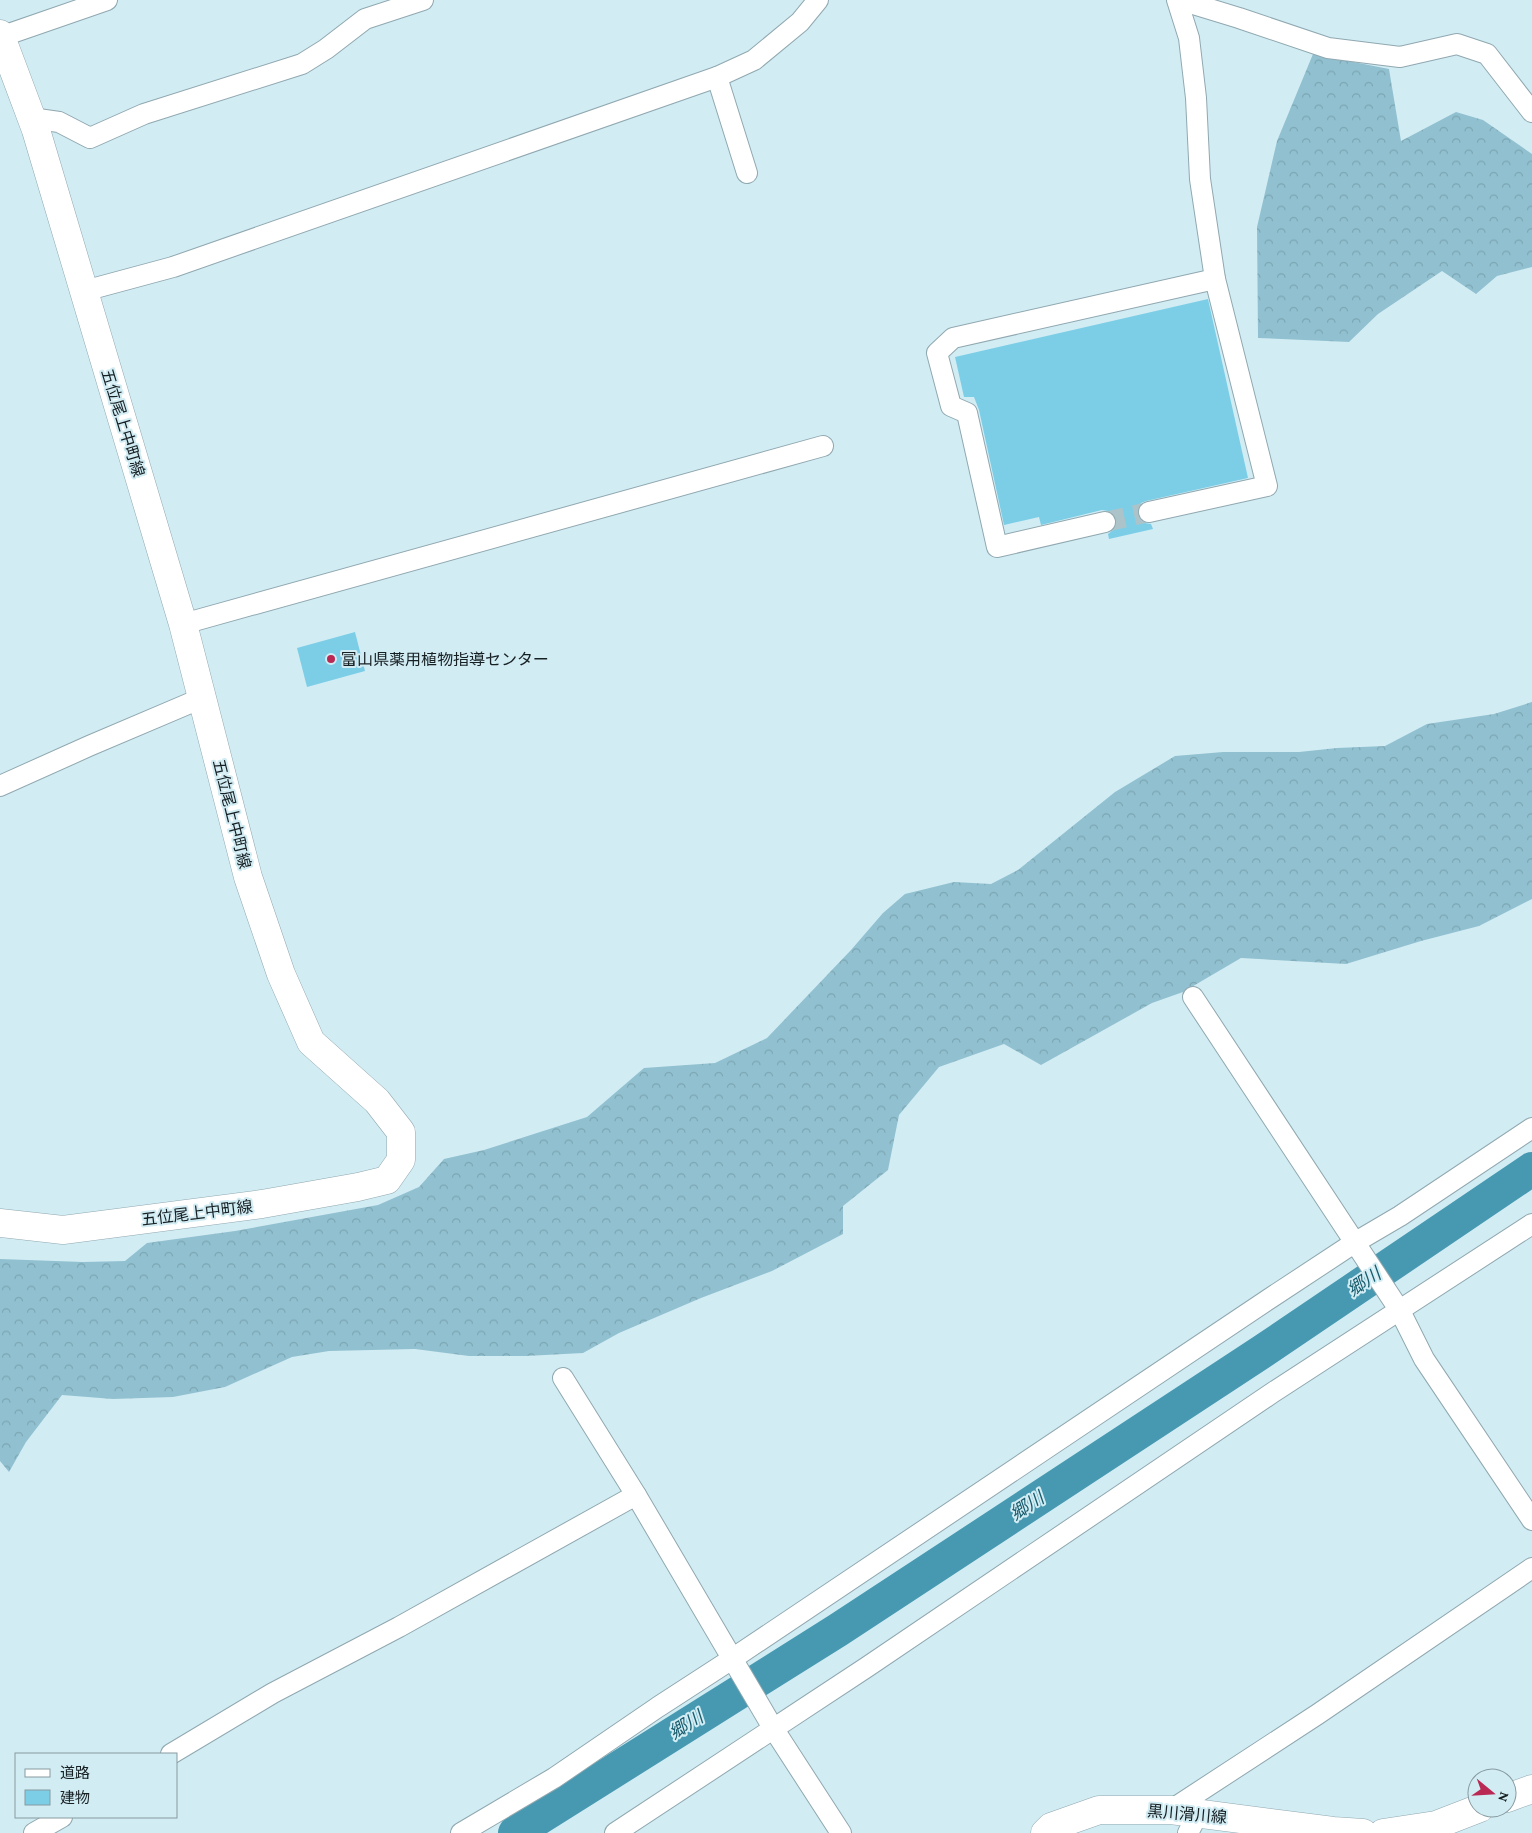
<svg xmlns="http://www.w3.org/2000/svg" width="1532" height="1833" font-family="'Crimson Pro','Noto Sans JP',serif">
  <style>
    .forest { fill: url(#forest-crowns) }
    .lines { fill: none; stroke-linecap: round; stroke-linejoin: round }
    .river { stroke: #4699b1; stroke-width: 34 }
    .building { fill: #7ccee7 }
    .minor-tunnel { stroke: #acc3ca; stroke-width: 20; stroke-dasharray: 20 10; stroke-linecap: butt }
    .minor-casing { stroke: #90a8b0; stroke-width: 22 }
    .secondary-casing { stroke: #90a8b0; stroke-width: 29 }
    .minor { stroke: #fff; stroke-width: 20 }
    .secondary { stroke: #fff; stroke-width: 28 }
    .poi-dot { fill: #b92954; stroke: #d2ecf4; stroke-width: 2 }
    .labels { text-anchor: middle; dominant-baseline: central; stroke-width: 4; stroke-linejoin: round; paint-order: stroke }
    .street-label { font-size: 16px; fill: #161f22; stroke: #d2ecf4 }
    .poi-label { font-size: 16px; fill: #161f22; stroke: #d2ecf4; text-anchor: start }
    .water-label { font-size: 18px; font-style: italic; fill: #175b6c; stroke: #d2ecf4 }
  </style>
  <defs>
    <pattern id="forest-crowns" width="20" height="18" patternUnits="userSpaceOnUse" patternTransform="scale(1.25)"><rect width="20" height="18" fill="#91c1d0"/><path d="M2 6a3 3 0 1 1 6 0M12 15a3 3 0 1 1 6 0" fill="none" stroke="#7ca5b2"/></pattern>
  </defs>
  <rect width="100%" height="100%" fill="#d2ecf4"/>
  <!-- forest -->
  <g class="forest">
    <path d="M1313,54L1389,69L1401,141L1456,112L1483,120L1532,154V267L1497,276L1476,294L1442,271L1378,314L1349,342L1258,338L1257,227L1277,141Z"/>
    <path d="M1532,702V899L1479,926L1421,941L1346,964L1241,958L1183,992L1152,1003L1041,1065L1004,1044L939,1067L899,1115L888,1170L843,1206V1234L772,1271L701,1298L619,1333L583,1353L526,1356H469L415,1349L329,1351L292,1357L225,1387L173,1397L113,1399L62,1395L26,1442L9,1472L0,1461V1259L83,1262L125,1261L147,1243L235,1231L378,1205L419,1187L444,1159L484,1150L587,1117L644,1068L715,1063L767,1038L851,950L883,913L905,894L954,882L991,884L1018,870L1115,792L1175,756L1223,752H1299L1337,748L1385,746L1427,724L1494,714Z"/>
  </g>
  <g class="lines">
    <!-- river -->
    <path class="river" d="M515,1833L838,1630L1263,1351L1532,1169"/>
  </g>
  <!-- building -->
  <g class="building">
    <path d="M1208,299L1248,478L1146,501L1141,503L1138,508V515L1140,520L1145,523L1151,524L1153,529L1109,539L1108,534L1113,530L1116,525L1117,520L1113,514L1108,511L1102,510L1041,525L1039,517L1004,525L979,410L974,397H964L955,357Z"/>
    <path d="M355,632L365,671L307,687L297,648Z"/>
  </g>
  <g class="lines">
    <!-- minor-tunnel -->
    <path class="minor-tunnel" d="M1105,522L1149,512"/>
    <!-- minor casing -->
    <g class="minor-casing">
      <g id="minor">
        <path d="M1180,0L1239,18L1328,48L1400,57L1457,44L1487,54L1532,112"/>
        <path d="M0,37L107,0"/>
        <path d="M31,118L59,122L90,138L144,114L302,64L326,49L365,19L423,0"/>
        <path d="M747,173L717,77L754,60L800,22L818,0"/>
        <path d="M84,291L173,267L717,77"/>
        <path d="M1149,512L1267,486L1215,279L1200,179L1196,98L1189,38L1177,0"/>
        <path d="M1105,522L997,547L967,413L951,406L937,353L953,338L1215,279"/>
        <path d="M183,624L823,446"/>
        <path d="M0,786L89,746L202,698"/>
        <path d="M1193,997L1400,1311L1424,1359L1532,1520"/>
        <path d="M563,1378L636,1495L773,1728L841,1833"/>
        <path d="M171,1754L273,1693L399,1627L636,1495"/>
        <path d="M1171,1810L1318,1714L1532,1568"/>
        <path d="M34,1833L62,1817"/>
        <path d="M461,1833L554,1778L658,1707L732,1659L1269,1299L1354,1243L1400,1216L1532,1128"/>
        <path d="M615,1833L867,1667L1272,1393L1532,1224"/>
        <path d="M1188,1833L1198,1814"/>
      </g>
    </g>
    <!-- secondary casing -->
    <g class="secondary-casing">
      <g id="secondary">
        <path d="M0,34L36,130L183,624L248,877L281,974L311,1042L377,1101L401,1132V1160L387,1180L358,1187L262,1204L63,1230L0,1223"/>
        <path d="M1507,1798L1532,1789"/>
        <path d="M1045,1833L1051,1827L1099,1810H1171L1333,1831L1363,1833"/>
        <path d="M1383,1833L1436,1825L1480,1808"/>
      </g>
    </g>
    <!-- minor -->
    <use href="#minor" class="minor"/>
    <!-- secondary -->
    <use href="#secondary" class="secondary"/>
  </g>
  <!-- markers -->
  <circle class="poi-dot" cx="331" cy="659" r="5"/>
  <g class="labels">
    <!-- street labels -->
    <g class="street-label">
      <text transform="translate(123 423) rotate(73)">五位尾上中町線</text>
      <text transform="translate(232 814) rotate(76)">五位尾上中町線</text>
      <text transform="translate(197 1213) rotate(-7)">五位尾上中町線</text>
      <text transform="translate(1187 1814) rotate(5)">黒川滑川線</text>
    </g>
    <!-- poi labels -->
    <g class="poi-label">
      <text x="341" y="659">富山県薬用植物指導センター</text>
    </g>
    <!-- water labels -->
    <g class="water-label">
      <text transform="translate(1364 1282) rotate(-34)">郷川</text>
      <text transform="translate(1027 1506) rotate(-33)">郷川</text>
      <text transform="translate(686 1725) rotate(-32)">郷川</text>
    </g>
  </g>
  <!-- legend -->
  <rect x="15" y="1753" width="162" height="65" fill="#d2ecf4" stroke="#879aa0"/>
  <rect x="25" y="1769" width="25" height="8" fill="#ffffff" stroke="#879aa0"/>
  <text x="60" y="1778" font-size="15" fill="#161f22">道路</text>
  <rect x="25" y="1790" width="25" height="15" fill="#7ccee7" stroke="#879aa0"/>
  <text x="60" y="1803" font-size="15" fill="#161f22">建物</text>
  <!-- north arrow -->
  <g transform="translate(1492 1793) rotate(108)"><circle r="24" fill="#d2ecf4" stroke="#879aa0"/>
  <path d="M0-4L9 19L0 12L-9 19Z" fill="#b92954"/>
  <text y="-8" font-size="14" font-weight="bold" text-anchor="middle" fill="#161f22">N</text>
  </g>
</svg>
